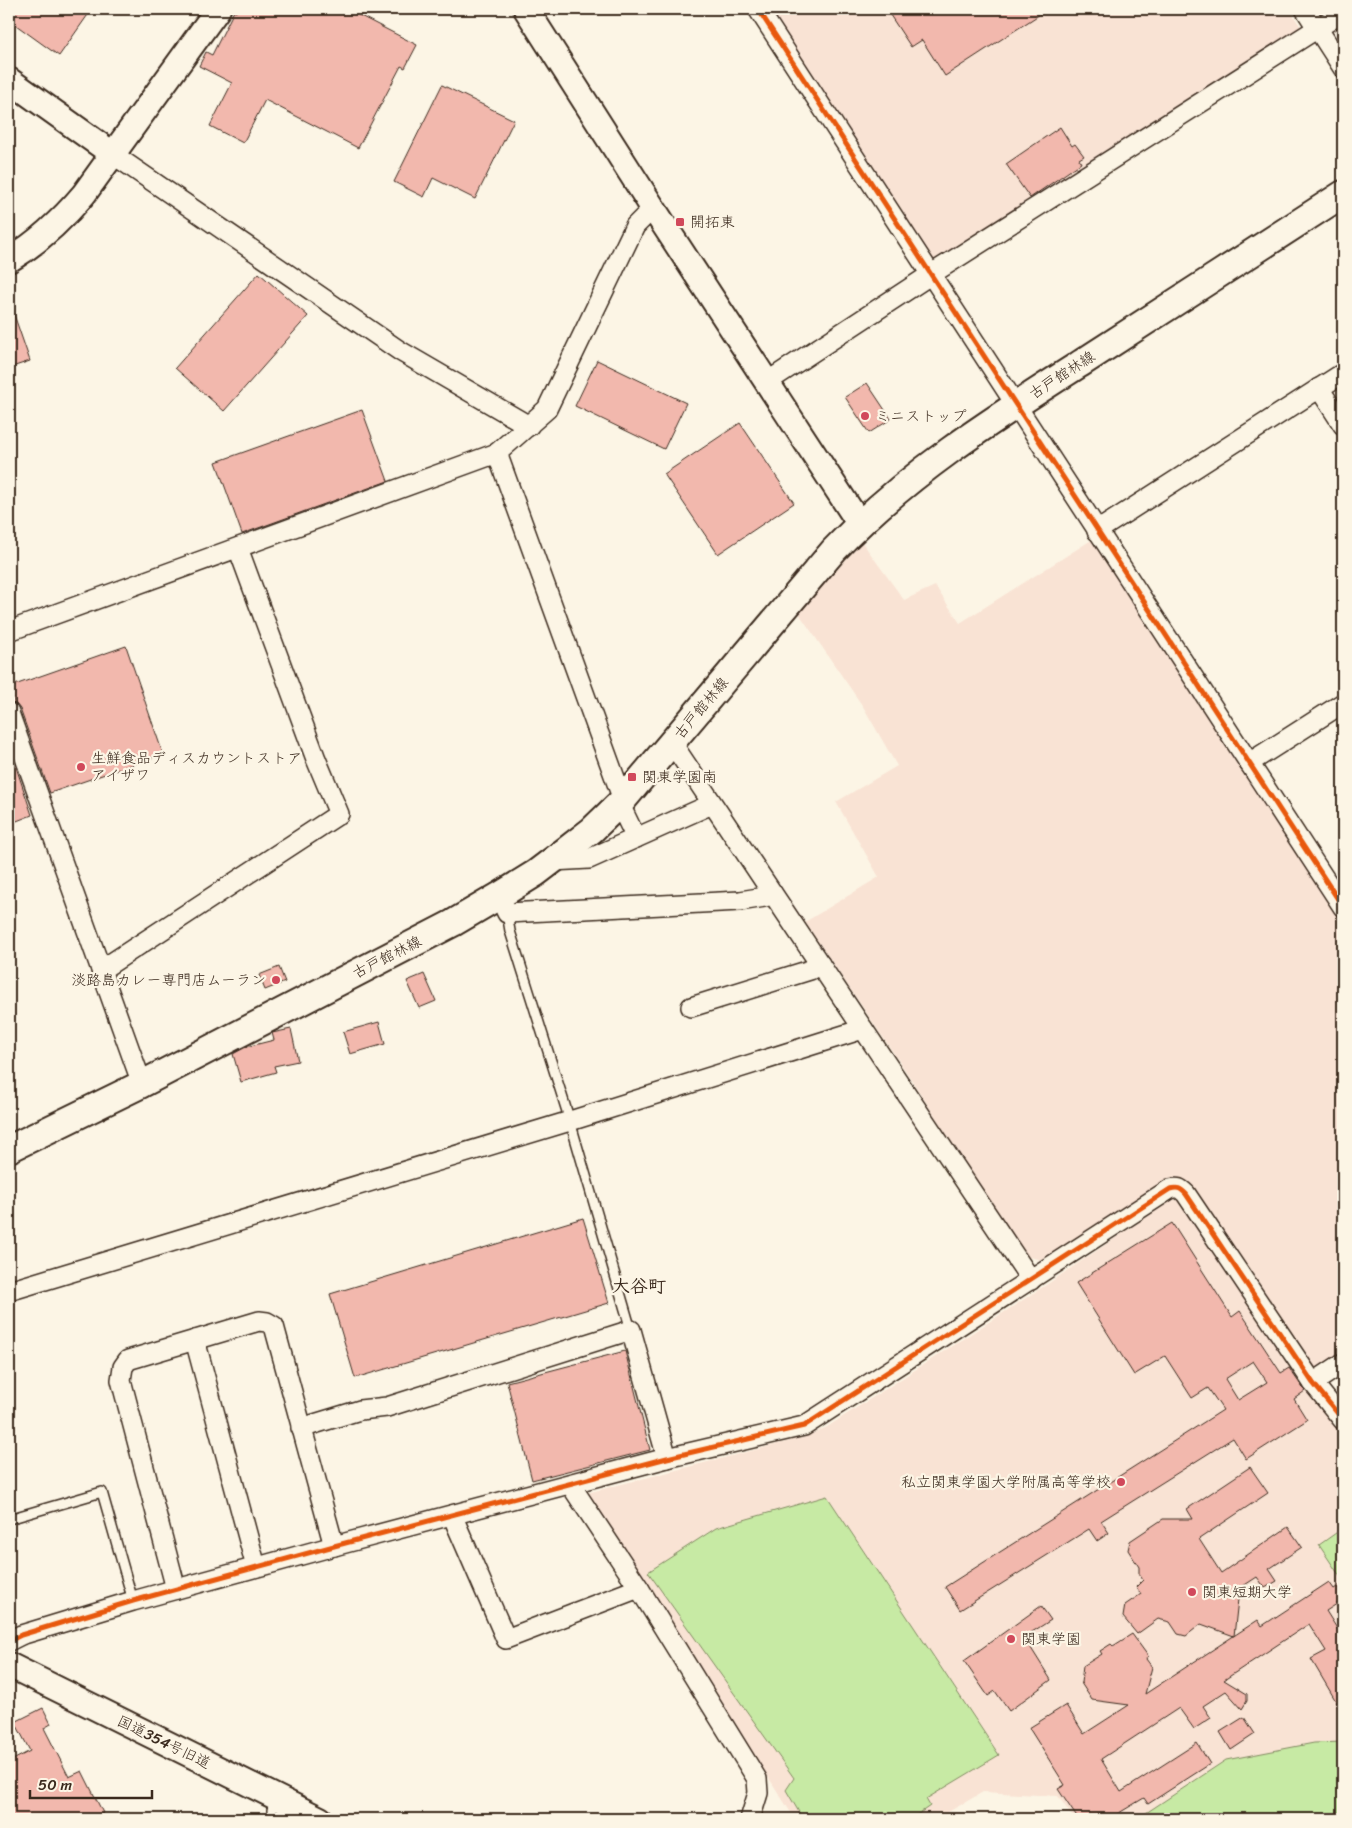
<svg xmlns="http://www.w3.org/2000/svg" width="1352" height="1828" font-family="Sriracha,'Klee One',sans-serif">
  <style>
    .built { fill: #f9e3d4 }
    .green { fill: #c7eaa4; stroke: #818a61 }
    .building { fill: #f2b8ad; stroke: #3b2a1e; fill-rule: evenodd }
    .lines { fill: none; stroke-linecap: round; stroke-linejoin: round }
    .service-casing { stroke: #3b2a1e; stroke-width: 12 }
    .minor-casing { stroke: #3b2a1e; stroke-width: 22 }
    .tertiary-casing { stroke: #3b2a1e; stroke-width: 28 }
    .secondary-casing { stroke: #3b2a1e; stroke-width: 30 }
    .service { stroke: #fcf5e5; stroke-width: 9 }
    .minor { stroke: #fcf5e5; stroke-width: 19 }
    .tertiary { stroke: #fcf5e5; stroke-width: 24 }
    .secondary { stroke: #fcf5e5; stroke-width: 26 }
    .cycleway-casing { stroke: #fcf5e5; stroke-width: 8 }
    .cycleway { stroke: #e8590c; stroke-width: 5 }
    .poi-dot { fill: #d1495b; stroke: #fcf5e5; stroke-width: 2 }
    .labels { text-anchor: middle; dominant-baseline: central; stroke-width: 4.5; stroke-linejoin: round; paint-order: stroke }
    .poi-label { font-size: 15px; fill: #3b2a1e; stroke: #fcf5e5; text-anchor: start }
    .street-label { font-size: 15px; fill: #3b2a1e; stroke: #fcf5e5 }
    .quarter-label { font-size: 18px; font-weight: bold; fill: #3b2a1e; stroke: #fcf5e5 }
  </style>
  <rect width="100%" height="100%" fill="#fcf5e5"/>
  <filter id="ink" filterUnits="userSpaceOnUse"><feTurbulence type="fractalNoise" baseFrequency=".02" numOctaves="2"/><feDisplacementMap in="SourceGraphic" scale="10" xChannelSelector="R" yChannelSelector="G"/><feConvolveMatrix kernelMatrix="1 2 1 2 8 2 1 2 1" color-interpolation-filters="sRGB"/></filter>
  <g filter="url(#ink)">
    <!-- built -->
    <g class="built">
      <path d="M766,9H1289L1305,33L931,268Z"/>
      <path d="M1093,539L1343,919V1353L1312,1373L1167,1182L1042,1260L1025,1256L909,1076L805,922L879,877L836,802L897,766L864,708L798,612L862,542L904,600L935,586L960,623Z"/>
      <path d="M1181,1198L1343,1428V1819H1074L1058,1796L983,1792L936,1819H795L587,1493L805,1437L827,1427L1046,1285L1170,1201Z"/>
    </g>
    <!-- green -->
    <g class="green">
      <path d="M827,1496L999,1755L926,1799L930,1806L911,1819H803L786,1790L794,1778L648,1572L716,1528Z"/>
      <path d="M1343,1528V1581L1319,1545Z"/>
      <path d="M1343,1742V1819H1137L1226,1760L1314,1743Z"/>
    </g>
    <!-- building -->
    <g class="building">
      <path d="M9,9H92L59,56L9,20Z"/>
      <path d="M238,9H347L417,45L405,68L401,66L358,148L265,100L243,143L210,126L232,83L199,66L206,52L212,55L234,11L236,12Z"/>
      <path d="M886,9H1048L945,76L922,40L911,47Z"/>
      <path d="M442,85L514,120L475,199L433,178L424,197L394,182Z"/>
      <path d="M1060,127L1072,146L1075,144L1084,156L1079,159L1081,163L1030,198L1006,164Z"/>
      <path d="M259,273L308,316L224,411L175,368Z"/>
      <path d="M11,306L30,361L9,368V307Z"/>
      <path d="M597,360L686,403L664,449L575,406Z"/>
      <path d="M867,383L891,419L869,433L845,397Z"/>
      <path d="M362,410L388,481L242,534L216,462Z"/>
      <path d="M740,423L794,503L718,554L664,474Z"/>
      <path d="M126,646L163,754L50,793L20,709L16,704L9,702L14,701L9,687Z"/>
      <path d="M9,746L32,815L9,824Z"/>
      <path d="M279,967L285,982L265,990L259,975Z"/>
      <path d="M424,974L436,1001L419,1008L407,981Z"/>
      <path d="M379,1022L385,1044L350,1054L343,1032Z"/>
      <path d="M291,1029L298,1061L274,1066L276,1072L241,1082L233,1054L246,1047L274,1040L272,1033Z"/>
      <path d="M583,1218L609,1303L355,1378L330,1294Z"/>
      <path d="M1172,1223L1232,1317L1240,1311L1281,1373L1289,1368L1305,1391L1294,1399L1307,1420L1246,1459L1233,1438L1101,1521L1109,1533L1097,1541L1089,1529L960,1610L945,1587L1223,1410L1208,1388L1192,1398L1165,1356L1134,1375L1076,1283ZM1253,1361L1267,1382L1238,1400L1225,1379Z"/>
      <path d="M625,1351L650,1450L532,1480L507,1382Z"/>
      <path d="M1250,1467L1268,1493L1199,1539L1221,1573L1288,1527L1302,1547L1269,1569L1277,1581L1265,1588L1257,1577L1234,1592L1238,1599L1234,1636L1201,1624L1186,1636L1178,1634L1170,1622L1158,1619L1137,1634L1123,1617L1125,1605L1141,1594L1136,1587L1143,1580L1139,1574V1567L1128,1550L1130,1541L1163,1519H1193L1187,1509Z"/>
      <path d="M1329,1582L1334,1589L1343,1583V1600L1326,1611L1343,1638V1713L1311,1659L1326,1651L1309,1624L1224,1680L1247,1694V1701L1242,1709L1226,1691L1203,1706L1211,1718L1194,1729L1179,1708L1101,1759L1121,1792L1197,1743L1210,1764L1148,1804L1144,1798L1109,1819H1078L1058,1789L1065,1785L1029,1728L1066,1705L1084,1734L1129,1705L1092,1700L1081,1683L1083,1666L1102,1654L1100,1651L1111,1644L1113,1646L1132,1634L1148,1656L1146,1659L1152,1667L1145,1694L1258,1620L1262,1626Z"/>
      <path d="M1041,1606L1051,1620L1024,1637L1051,1680L1009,1711L995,1691L988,1696L964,1661Z"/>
      <path d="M43,1708L51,1724L44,1728L69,1777L82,1771L103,1813L91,1819H9V1762L30,1751L15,1722Z"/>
      <path d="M1244,1717L1255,1734L1231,1750L1220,1732Z"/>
    </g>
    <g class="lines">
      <!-- service casing -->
      <g class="service-casing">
        <g id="service">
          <path d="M507,913L510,931L570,1121L631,1330"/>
          <path d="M9,1519L102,1492L133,1601"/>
          <path d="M272,1819V1810L275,1798"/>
        </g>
      </g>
      <!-- minor casing -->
      <g class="minor-casing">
        <g id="minor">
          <path d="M758,9L1343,907"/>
          <path d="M1305,9L1343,68"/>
          <path d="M114,155L400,351L529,426"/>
          <path d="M767,382L930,275L1343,12"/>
          <path d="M1319,388L1343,425"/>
          <path d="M497,453L623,800L622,809L636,838"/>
          <path d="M1097,531L1343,373"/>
          <path d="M9,631L497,453L547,409L635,226L653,208"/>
          <path d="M9,713L142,1084"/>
          <path d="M672,743L1031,1280"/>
          <path d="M1249,763L1343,703"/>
          <path d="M552,861L589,859L712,804"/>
          <path d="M499,896L507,913L740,901L765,897L772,893"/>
          <path d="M101,970L339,814L316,759L238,548"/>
          <path d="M691,1007L810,970L820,964"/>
          <path d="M9,1291L570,1121L863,1029"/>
          <path d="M195,1340L256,1567"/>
          <path d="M1313,1383L1343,1363"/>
          <path d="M301,1428L360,1410L387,1407L631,1330L667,1458"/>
          <path d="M570,1484L639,1588L757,1779L758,1793L750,1819"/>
          <path d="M453,1515L456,1524L506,1639L639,1588"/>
          <path d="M176,1589L121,1380L123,1367L128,1360L259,1321L267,1322L274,1326L334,1546"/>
          <path d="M9,1641L21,1635L133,1601L334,1546L667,1458L804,1426L1170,1189C1178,1187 1180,1188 1186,1194L1313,1383L1343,1420"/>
        </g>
      </g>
      <!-- tertiary casing -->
      <g class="tertiary-casing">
        <g id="tertiary">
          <path d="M526,9L653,208L859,523"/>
          <path d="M9,80L114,155"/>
          <path d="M9,260C39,242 62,220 84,194L218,9"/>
          <path d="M9,1665L320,1819"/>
        </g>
      </g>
      <!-- secondary casing -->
      <g class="secondary-casing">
        <path id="secondary" d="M9,1149L142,1084L453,923L499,896L536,873L565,851L592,830L623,800L834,550C906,474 995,418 1083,362C1170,306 1256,250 1343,194"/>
      </g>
      <!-- service -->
      <use href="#service" class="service"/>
      <!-- minor -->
      <use href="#minor" class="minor"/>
      <!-- tertiary -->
      <use href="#tertiary" class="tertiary"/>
      <!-- secondary -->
      <use href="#secondary" class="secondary"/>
      <!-- cycleway casing -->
      <g class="cycleway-casing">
        <g id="cycleway">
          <path d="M758,9L1343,907"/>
          <path d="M9,1641L21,1635L133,1601L334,1546L667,1458L804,1426L1170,1189C1178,1187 1180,1188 1186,1194L1313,1383L1343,1420"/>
        </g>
      </g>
      <!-- cycleway -->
      <use href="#cycleway" class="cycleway"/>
    </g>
  </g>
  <!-- markers -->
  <g class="poi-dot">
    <rect x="675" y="217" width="10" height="10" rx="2.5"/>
    <circle cx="865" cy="416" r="5"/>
    <circle cx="81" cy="767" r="5"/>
    <rect x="627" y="772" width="10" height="10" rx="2.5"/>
    <circle cx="276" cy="980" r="5"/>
    <circle cx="1121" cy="1482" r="5"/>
    <circle cx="1192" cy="1592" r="5"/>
    <circle cx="1011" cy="1639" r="5"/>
  </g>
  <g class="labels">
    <!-- poi labels -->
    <g class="poi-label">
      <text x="690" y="222">開拓東</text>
      <text x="875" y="416">ミニストップ</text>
      <text x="91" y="758">生鮮食品ディスカウントストア<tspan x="91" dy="17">アイザワ</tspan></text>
      <text x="642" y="777">関東学園南</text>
      <text x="266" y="980" text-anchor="end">淡路島カレー専門店ムーラン</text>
      <text x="1111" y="1482" text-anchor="end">私立関東学園大学附属高等学校</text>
      <text x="1202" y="1592">関東短期大学</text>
      <text x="1021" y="1639">関東学園</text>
    </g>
    <!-- street labels -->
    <g class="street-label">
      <text transform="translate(1062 375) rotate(-33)">古戸館林線</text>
      <text transform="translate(701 708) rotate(-50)">古戸館林線</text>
      <text transform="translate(387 957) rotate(-27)">古戸館林線</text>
      <text transform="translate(164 1742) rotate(26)">国道354号旧道</text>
    </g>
    <!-- quarter labels -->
    <g class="quarter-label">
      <text x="639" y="1286">大谷町</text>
    </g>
  </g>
  <!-- margin -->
  <rect width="1352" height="1828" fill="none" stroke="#fcf5e5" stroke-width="30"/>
  <rect x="15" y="15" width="1322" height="1798" fill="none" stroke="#3b2a1e" stroke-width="2" filter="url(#ink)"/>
  <!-- scale -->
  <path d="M30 1790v8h122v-8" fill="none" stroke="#3b2a1e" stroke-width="2.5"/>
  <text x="38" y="1790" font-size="15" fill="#3b2a1e" stroke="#fcf5e5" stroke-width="4" paint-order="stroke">50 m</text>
</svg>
